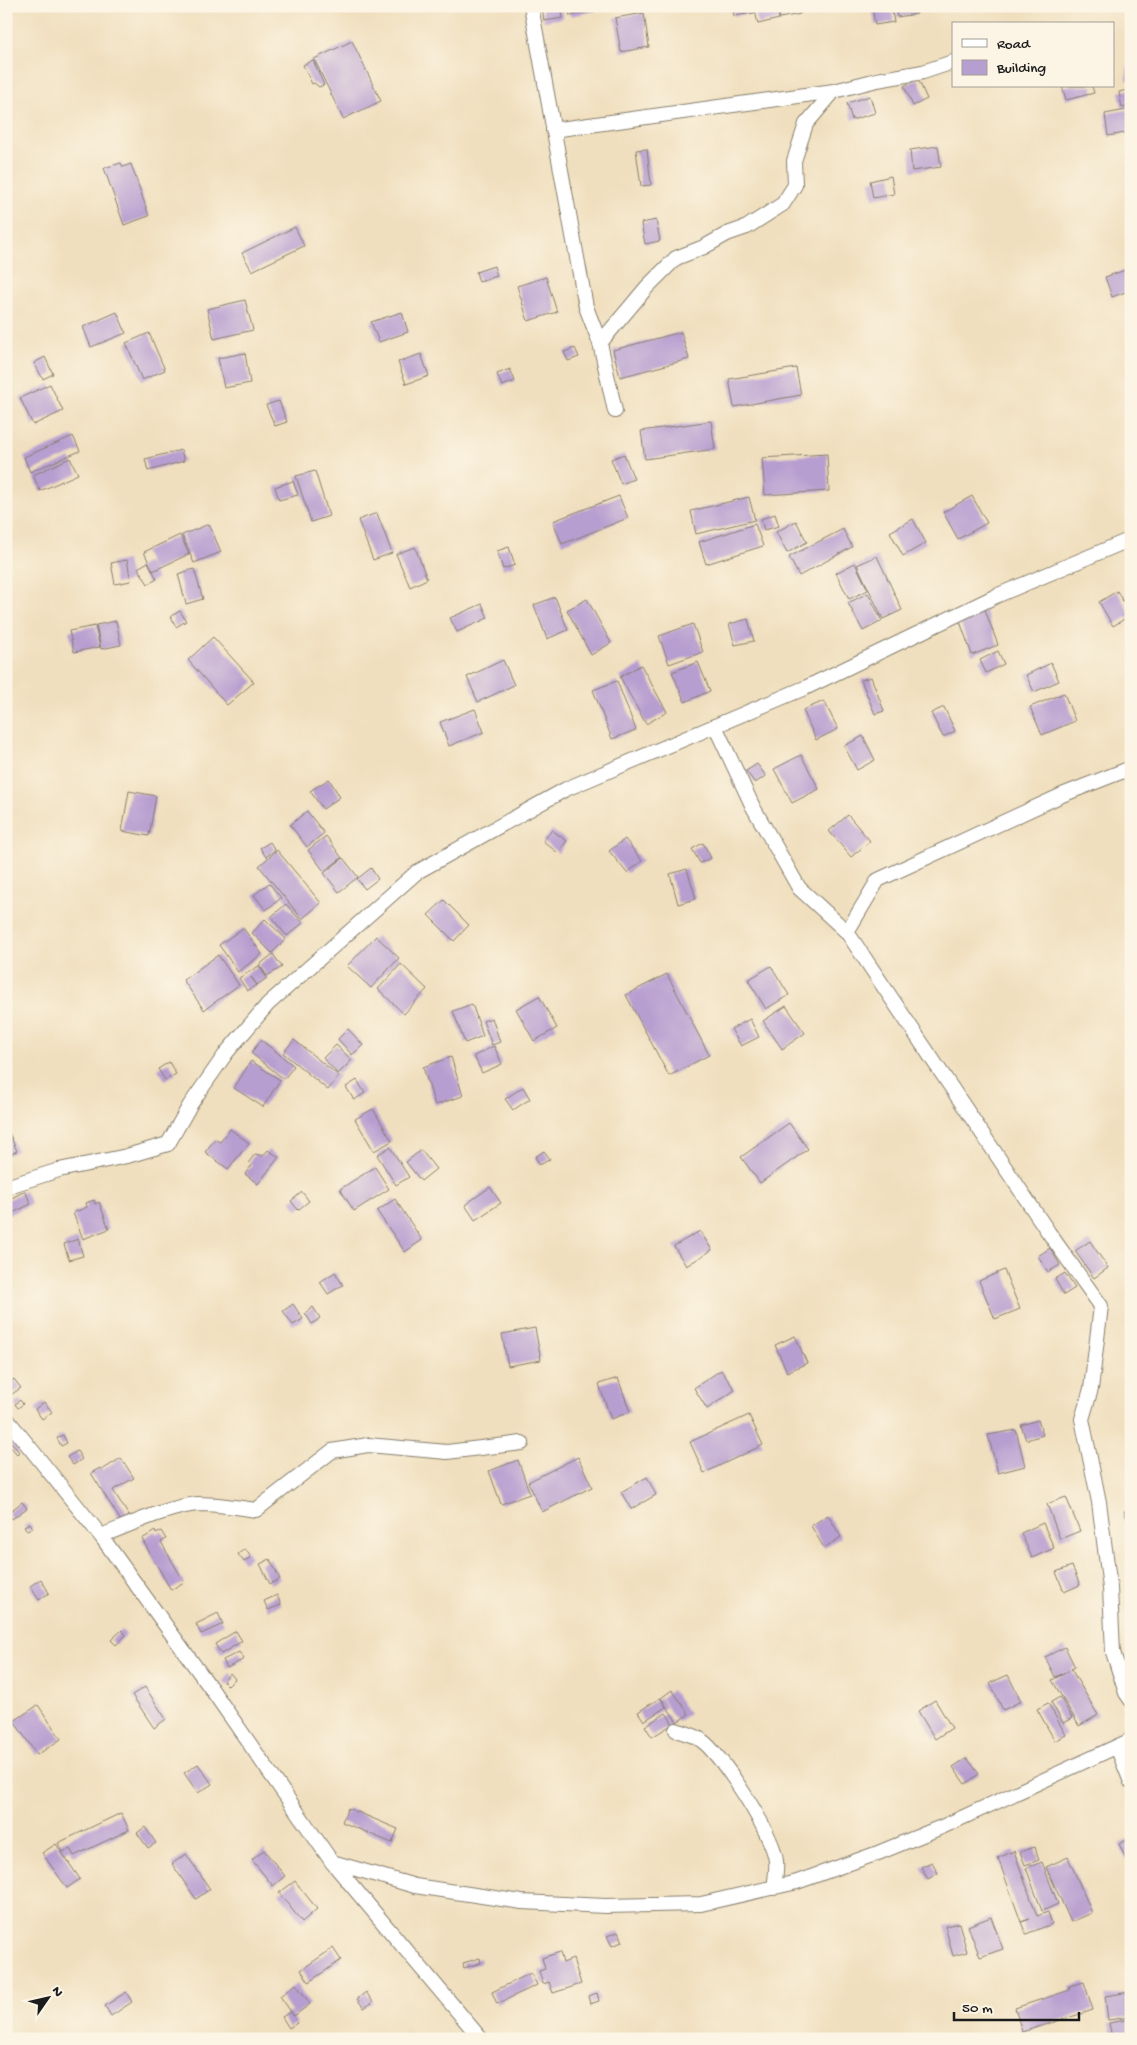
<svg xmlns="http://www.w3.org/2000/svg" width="1137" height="2045" font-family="'Gochi Hand',sans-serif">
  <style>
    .building { fill: #b79ed0 }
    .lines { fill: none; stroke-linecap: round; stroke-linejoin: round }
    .minor-casing { stroke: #867e6d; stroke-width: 16 }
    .minor { stroke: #fff; stroke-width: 14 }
  </style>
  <rect width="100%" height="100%" fill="#fcf5e5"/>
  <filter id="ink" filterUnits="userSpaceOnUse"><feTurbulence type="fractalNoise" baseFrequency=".02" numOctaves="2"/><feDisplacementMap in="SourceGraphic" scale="10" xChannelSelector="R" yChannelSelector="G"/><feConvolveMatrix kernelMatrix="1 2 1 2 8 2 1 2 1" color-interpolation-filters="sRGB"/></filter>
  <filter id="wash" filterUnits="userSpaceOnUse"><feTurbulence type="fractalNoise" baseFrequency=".0096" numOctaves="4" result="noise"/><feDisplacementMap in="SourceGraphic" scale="20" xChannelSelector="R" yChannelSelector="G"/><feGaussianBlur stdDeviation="1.12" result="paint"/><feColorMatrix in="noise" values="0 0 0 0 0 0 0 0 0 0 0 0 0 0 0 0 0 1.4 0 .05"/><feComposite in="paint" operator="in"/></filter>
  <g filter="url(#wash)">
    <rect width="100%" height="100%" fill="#f0dfbe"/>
    <g id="blocks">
      <!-- building -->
      <g class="building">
        <path d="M542,6H561L563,18L544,21Z"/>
        <path d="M568,6H594L595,11L570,16Z"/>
        <path d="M732,6H753L754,13L734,16Z"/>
        <path d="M754,6H776L779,19L758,24Z"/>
        <path d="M778,6H799L800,14L780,18Z"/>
        <path d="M872,6H891L894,22L875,25Z"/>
        <path d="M895,6H915L917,14L897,17Z"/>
        <path d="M644,13L649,47L621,52L615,18Z"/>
        <path d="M352,41L381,101L343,119L314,59Z"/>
        <path d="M313,60L324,85L319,87L314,83L312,84L303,65Z"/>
        <path d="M1128,66L1131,67V81L1126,80Z"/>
        <path d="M918,79L927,99L913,106L904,86Z"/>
        <path d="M1062,86H1092L1094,93L1066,100Z"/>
        <path d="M1131,89V106L1122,108L1119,92Z"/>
        <path d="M870,96L875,113L852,120L847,103Z"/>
        <path d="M1131,109V132L1108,136L1105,114Z"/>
        <path d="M938,146L941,167L912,171L910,150Z"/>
        <path d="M647,149L651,185L641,186L636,150Z"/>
        <path d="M121,163L123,167L131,164L149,216L124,225L104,168Z"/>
        <path d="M891,176L894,194L873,198L870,181Z"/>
        <path d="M656,220L660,241L645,244L641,223Z"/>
        <path d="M295,227L304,246L252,271L242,253Z"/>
        <path d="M494,266L497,276L479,282L476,272Z"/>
        <path d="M1131,268V290L1112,297L1105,277Z"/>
        <path d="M546,277L557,312L528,321L517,286Z"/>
        <path d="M245,300L253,330L214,339L207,309Z"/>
        <path d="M117,312L126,333L91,347L83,327Z"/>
        <path d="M402,312L408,332L379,342L371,322Z"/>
        <path d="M681,332L689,359L620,377L613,350Z"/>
        <path d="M149,333L165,370L142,380L126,343Z"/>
        <path d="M575,348L579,357L568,361L564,352Z"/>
        <path d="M245,353L250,383L224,388L218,358Z"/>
        <path d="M421,354L429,376L406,384L398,362Z"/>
        <path d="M45,357L53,374L43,379L34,363Z"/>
        <path d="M796,368L801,395L734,407L729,379Z"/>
        <path d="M510,369L515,381L502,386L497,374Z"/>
        <path d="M50,384L63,411L33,425L20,398Z"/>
        <path d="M279,401L287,422L275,426L266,405Z"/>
        <path d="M711,421L715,449L645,459L641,431Z"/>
        <path d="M73,436L80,451L30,472L24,457Z"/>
        <path d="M181,450L184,461L148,471L145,459Z"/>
        <path d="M624,454L634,479L621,484L611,459Z"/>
        <path d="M827,454L829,491L765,495L762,458Z"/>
        <path d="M70,458L78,474L40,491L33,475Z"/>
        <path d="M315,471L329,516L311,522L296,476Z"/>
        <path d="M293,481L298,495L279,500L275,487Z"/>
        <path d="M619,496L628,518L562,544L553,521Z"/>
        <path d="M972,496L987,523L958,539L943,512Z"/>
        <path d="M749,497L755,520L696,534L691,511Z"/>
        <path d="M377,513L392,553L373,560L358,520Z"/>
        <path d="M775,514L779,526L764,530L761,519Z"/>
        <path d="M913,519L926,543L903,556L890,532Z"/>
        <path d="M796,521L807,542L787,553L776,532Z"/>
        <path d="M209,524L221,552L194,563L182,535Z"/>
        <path d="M755,524L763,546L706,564L699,542Z"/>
        <path d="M843,529L852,547L799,576L789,557Z"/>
        <path d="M180,535L189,554L153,571L144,552Z"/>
        <path d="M415,547L427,579L410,587L396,554Z"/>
        <path d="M509,547L515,565L503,569L497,551Z"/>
        <path d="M877,556L902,610L883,619L857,565Z"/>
        <path d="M127,560L131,581L115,584L111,563Z"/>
        <path d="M148,562L157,579L148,584L138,568Z"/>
        <path d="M855,563L868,590L849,599L836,573Z"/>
        <path d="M194,569L203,599L186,604L178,574Z"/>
        <path d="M1117,591L1131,615L1113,626L1099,602Z"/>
        <path d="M868,593L882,621L863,631L848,603Z"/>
        <path d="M555,597L568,630L547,639L534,605Z"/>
        <path d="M587,599L611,643L591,655L567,610Z"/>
        <path d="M482,604L488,618L457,632L450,618Z"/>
        <path d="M984,607L998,645L972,655L958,616Z"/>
        <path d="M180,611L186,621L176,627L171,616Z"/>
        <path d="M748,619L754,641L735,645L729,624Z"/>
        <path d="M116,621L121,645L101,649L96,625Z"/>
        <path d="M693,624L703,652L669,664L659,636Z"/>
        <path d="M95,626L100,647L74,652L69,631Z"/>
        <path d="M213,637L254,682L227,705L188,660Z"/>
        <path d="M998,651L1004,664L986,673L980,660Z"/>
        <path d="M503,660L514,685L478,702L467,677Z"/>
        <path d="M698,662L710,691L685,702L672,672Z"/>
        <path d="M1051,663L1059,681L1034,692L1026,675Z"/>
        <path d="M641,665L667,712L646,724L620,677Z"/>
        <path d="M871,677L884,711L875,714L861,680Z"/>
        <path d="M617,681L636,730L612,739L593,690Z"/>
        <path d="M1064,693L1075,721L1042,735L1030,707Z"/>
        <path d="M824,701L838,729L816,740L803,710Z"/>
        <path d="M944,707L955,731L943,737L931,713Z"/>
        <path d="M475,709L484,732L449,746L440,722Z"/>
        <path d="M863,736L875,760L857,770L844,746Z"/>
        <path d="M801,755L819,789L792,803L774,769Z"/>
        <path d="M757,764L766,776L755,783L746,771Z"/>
        <path d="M329,779L340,797L323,809L310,791Z"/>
        <path d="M129,791L156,796L149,836L122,831Z"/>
        <path d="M307,811L324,833L307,847L290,825Z"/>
        <path d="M848,815L870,841L851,857L829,831Z"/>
        <path d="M552,830L567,841L558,853L543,841Z"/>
        <path d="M326,836L342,858L324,871L308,850Z"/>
        <path d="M625,839L642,861L627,873L609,851Z"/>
        <path d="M270,842L275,850L266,857L260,848Z"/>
        <path d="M703,843L711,858L700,863L692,849Z"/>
        <path d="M277,850L321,903L302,919L259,866Z"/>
        <path d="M343,858L358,877L339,892L324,873Z"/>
        <path d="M371,868L378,879L365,889L357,879Z"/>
        <path d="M687,869L696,899L678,904L670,874Z"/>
        <path d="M269,883L281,898L266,910L254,895Z"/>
        <path d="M444,900L469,925L454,941L428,915Z"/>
        <path d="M286,904L303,923L287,936L271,917Z"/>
        <path d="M265,919L286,939L272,953L252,933Z"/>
        <path d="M243,928L262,954L238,972L219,945Z"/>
        <path d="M376,936L399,958L371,988L347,966Z"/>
        <path d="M273,954L282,967L267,976L259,965Z"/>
        <path d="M218,955L239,985L204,1010L183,980Z"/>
        <path d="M401,964L427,989L404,1014L378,989Z"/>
        <path d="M259,966L267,978L257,985L251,977L257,985L247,991L239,978Z"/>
        <path d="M771,966L789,995L766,1009L748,980Z"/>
        <path d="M667,974L709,1055L669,1076L626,995Z"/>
        <path d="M539,996L557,1028L534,1041L516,1009Z"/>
        <path d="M472,1004L483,1036L465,1043L453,1011Z"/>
        <path d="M786,1006L805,1033L782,1049L763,1021Z"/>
        <path d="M492,1018L500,1042L492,1045L483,1021Z"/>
        <path d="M750,1019L759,1037L741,1046L731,1029Z"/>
        <path d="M348,1029L363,1045L352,1055L338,1039Z"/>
        <path d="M261,1040L294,1066L284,1079L251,1053Z"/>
        <path d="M294,1040L339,1076L328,1090L283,1053Z"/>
        <path d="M336,1045L352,1060L338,1074L323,1058Z"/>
        <path d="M494,1046L502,1064L482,1073L474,1056Z"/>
        <path d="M451,1057L463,1096L435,1105L423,1067Z"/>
        <path d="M251,1061L280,1080L263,1107L234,1088Z"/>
        <path d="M169,1062L176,1074L165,1080L158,1069Z"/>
        <path d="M357,1080L365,1093L354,1100L346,1087Z"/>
        <path d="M523,1087L530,1099L513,1110L505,1099Z"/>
        <path d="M373,1109L392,1141L374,1151L355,1119Z"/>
        <path d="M789,1123L808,1149L760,1183L741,1157Z"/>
        <path d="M6,1126L17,1151L6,1156Z"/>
        <path d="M230,1129L249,1143L228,1169L205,1152L215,1139L220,1142Z"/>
        <path d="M390,1147L409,1177L396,1185L377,1155Z"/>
        <path d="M268,1150L279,1157L258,1184L245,1174L252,1165L249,1162L255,1154L263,1156Z"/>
        <path d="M421,1150L436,1169L421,1181L406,1162Z"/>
        <path d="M544,1151L550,1159L540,1165L535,1157Z"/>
        <path d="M375,1167L389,1189L354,1211L340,1189Z"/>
        <path d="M490,1187L501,1203L475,1220L465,1205Z"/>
        <path d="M25,1191L31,1204L6,1216V1201Z"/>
        <path d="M302,1192L309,1201L298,1210L291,1201Z"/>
        <path d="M395,1199L422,1240L405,1252L377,1211Z"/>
        <path d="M94,1200L95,1204L99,1202L109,1229L83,1239L73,1213L87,1207L86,1203Z"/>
        <path d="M700,1231L712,1250L686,1266L674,1246Z"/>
        <path d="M78,1239L83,1256L69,1260L64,1244Z"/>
        <path d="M1090,1241L1108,1268L1094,1278L1075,1251Z"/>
        <path d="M1050,1248L1060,1265L1048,1272L1038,1256Z"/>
        <path d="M1004,1270L1020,1309L995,1319L979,1281Z"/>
        <path d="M335,1272L343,1285L328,1294L320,1282Z"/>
        <path d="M1065,1273L1075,1288L1064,1295L1055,1279Z"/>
        <path d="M293,1304L303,1319L293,1325L283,1311Z"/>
        <path d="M313,1307L320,1318L312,1324L305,1313Z"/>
        <path d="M535,1328L541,1360L508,1366L502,1334Z"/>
        <path d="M795,1336L807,1363L787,1372L775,1345Z"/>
        <path d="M721,1370L735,1390L707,1409L694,1388Z"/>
        <path d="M618,1378L630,1412L611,1419L599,1384Z"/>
        <path d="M14,1379L21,1388L9,1396L6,1392V1384Z"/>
        <path d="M20,1400L23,1404L18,1408L15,1404Z"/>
        <path d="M44,1402L52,1412L42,1419L35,1409Z"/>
        <path d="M749,1415L763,1445L704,1473L690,1442Z"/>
        <path d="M1038,1420L1043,1435L1026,1440L1021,1425Z"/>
        <path d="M1016,1430L1025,1466L998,1473L988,1435Z"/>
        <path d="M63,1435L67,1443L61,1446L57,1438Z"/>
        <path d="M12,1443L19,1452L17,1454L9,1445Z"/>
        <path d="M77,1451L82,1459L73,1465L67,1457Z"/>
        <path d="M578,1457L592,1487L542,1512L528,1482Z"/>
        <path d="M121,1458L134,1478L113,1490L129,1516L121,1521L91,1473L100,1468L102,1470Z"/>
        <path d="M518,1460L530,1494L501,1504L489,1471Z"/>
        <path d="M647,1477L656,1495L631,1509L621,1492Z"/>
        <path d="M1066,1497L1080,1531L1060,1539L1047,1504Z"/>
        <path d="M22,1502L27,1508L12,1519L8,1513Z"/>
        <path d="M1131,1509V1520L1128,1522L1124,1511Z"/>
        <path d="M828,1515L841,1537L824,1548L811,1526Z"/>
        <path d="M30,1523L33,1528L27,1531L24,1526Z"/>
        <path d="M1043,1523L1054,1548L1032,1558L1021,1533Z"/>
        <path d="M155,1531L156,1534L161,1531L166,1539L161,1542L184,1582L171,1590L142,1539Z"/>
        <path d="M245,1549L251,1557L244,1562L238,1554Z"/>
        <path d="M270,1559L280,1579L270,1584L260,1564Z"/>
        <path d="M1072,1566L1080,1585L1064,1592L1056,1572Z"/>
        <path d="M41,1579L49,1593L39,1600L30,1586Z"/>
        <path d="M277,1595L281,1605L268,1610L264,1601Z"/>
        <path d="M218,1613L223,1624L201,1634L196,1624Z"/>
        <path d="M122,1630L126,1635L116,1645L111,1640Z"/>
        <path d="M236,1631L242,1641L221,1654L215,1644Z"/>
        <path d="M1065,1647L1075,1667L1071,1669L1098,1715L1079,1726L1052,1680L1069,1671L1055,1677L1045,1657Z"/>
        <path d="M239,1652L244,1659L227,1668L223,1660Z"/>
        <path d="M230,1673L235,1679L228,1686L223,1681Z"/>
        <path d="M1008,1675L1021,1701L1003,1710L990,1683Z"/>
        <path d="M145,1687L166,1719L154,1728L132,1695Z"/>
        <path d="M672,1690L689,1714L677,1722L661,1698Z"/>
        <path d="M1060,1697L1072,1718L1063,1723L1051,1702Z"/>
        <path d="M660,1698L666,1707L644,1721L638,1712Z"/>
        <path d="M935,1700L952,1728L935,1739L918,1711Z"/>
        <path d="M1048,1703L1066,1735L1055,1741L1037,1709Z"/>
        <path d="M38,1705L61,1739L37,1755L14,1721Z"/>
        <path d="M666,1713L673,1724L652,1737L645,1726Z"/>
        <path d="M967,1758L979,1774L965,1784L953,1767Z"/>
        <path d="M198,1764L212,1784L198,1793L184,1773Z"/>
        <path d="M348,1808L398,1829L392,1843L342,1822Z"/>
        <path d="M121,1813L129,1830L74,1856L70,1849L63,1852L58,1843Z"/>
        <path d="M145,1827L156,1843L148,1848L137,1833Z"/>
        <path d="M1129,1839L1131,1857L1126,1859L1119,1844Z"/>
        <path d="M56,1844L80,1879L67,1888L42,1853Z"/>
        <path d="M1035,1847L1039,1860L1025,1865L1020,1852Z"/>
        <path d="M264,1850L285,1876L273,1886L252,1860Z"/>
        <path d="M1014,1851L1037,1916L1048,1912L1052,1924L1026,1934L1021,1922L1030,1919L1021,1922L998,1858Z"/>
        <path d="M186,1854L210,1889L196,1899L172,1864Z"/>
        <path d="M1068,1857L1092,1913L1071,1922L1046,1867Z"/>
        <path d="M932,1862L938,1873L928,1879L921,1867Z"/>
        <path d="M1042,1862L1058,1904L1042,1911L1026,1868Z"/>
        <path d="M295,1881L317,1909L302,1922L279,1893Z"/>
        <path d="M991,1917L1003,1949L980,1957L968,1926Z"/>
        <path d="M959,1923L967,1952L953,1956L945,1926Z"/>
        <path d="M618,1932L622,1942L612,1946L607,1936Z"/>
        <path d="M333,1948L341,1960L309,1982L301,1970Z"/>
        <path d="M560,1952L563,1963L573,1959L581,1984L553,1993L549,1982L543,1984L539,1971L545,1969L542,1958Z"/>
        <path d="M480,1958L481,1963L464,1968L463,1963Z"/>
        <path d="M531,1973L537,1985L497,2004L492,1992Z"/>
        <path d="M1084,1982L1093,2010L1022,2032L1015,2008L1070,1990L1069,1986Z"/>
        <path d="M296,1984L310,2004L294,2016L280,1996Z"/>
        <path d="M126,1992L132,2002L111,2016L105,2006Z"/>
        <path d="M366,1992L373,2002L364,2008L357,1999Z"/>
        <path d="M1130,1992L1131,2017L1108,2020L1105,1996Z"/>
        <path d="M597,1993L599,2001L590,2004L588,1996Z"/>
        <path d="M290,2012L297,2023L289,2028L282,2017Z"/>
        <path d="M1131,2019V2033L1112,2037L1109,2023Z"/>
        <path d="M407,2033L411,2039H399Z"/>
      </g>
    </g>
  </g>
  <g filter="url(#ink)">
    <use href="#blocks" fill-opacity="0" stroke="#867e6d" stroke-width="1"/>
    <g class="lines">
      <!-- minor casing -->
      <g class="minor-casing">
        <g id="minor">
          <path d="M531,6L586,307L600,343L615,411"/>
          <path d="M553,130L834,91"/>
          <path d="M600,343L647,287L676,258L704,247L727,234L747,227L783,204L795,185L794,161L806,124L834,91L877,80L923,72L953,62"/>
          <path d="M715,726L753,807L799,888L847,932L1049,1233L1101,1306L1091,1389L1082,1419L1099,1502L1110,1588L1113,1652L1126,1693L1131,1700"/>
          <path d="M847,932L878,880L1062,795L1131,768"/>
          <path d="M6,1187L59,1170L127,1156L168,1144L190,1105L227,1052L268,1004L417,872L566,789L807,687L996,596L1131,539"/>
          <path d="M6,1418L101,1536L210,1687L332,1862L481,2039"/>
          <path d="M101,1536C127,1526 170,1506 198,1504C218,1504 237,1507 256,1510L332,1451L368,1445L447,1452L522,1443"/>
          <path d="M676,1730C684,1733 695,1735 701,1740C722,1754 774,1836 776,1861C777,1870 775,1880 774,1888"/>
          <path d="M1117,1747L1131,1782"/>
          <path d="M332,1862L415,1886L522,1902L605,1906L701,1904L797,1882L878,1853L944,1826L1131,1740"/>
        </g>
      </g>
      <!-- minor -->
      <use href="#minor" class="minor"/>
    </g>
  </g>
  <!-- margin -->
  <rect width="1137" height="2045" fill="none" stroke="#fcf5e5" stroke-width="25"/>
  <!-- legend -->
  <rect x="952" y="22" width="162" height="65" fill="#fcf5e5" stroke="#a29e95"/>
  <rect x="962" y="39" width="25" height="8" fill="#ffffff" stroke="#a29e95"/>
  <text x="997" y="48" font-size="15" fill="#1c1c1c">Road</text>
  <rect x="962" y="60" width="25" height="15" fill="#b79ed0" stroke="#a29e95"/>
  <text x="997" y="72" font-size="15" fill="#1c1c1c">Building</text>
  <!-- north arrow -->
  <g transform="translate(48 1998) rotate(56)" stroke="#fcf5e5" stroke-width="4" paint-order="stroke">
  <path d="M0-4L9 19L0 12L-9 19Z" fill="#1c1c1c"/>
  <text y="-8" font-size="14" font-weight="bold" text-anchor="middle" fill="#1c1c1c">N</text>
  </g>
  <!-- scale -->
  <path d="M954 2012v8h125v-8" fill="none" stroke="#1c1c1c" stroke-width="2.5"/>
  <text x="962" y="2012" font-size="15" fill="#1c1c1c" stroke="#fcf5e5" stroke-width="4" paint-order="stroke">50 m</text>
</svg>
